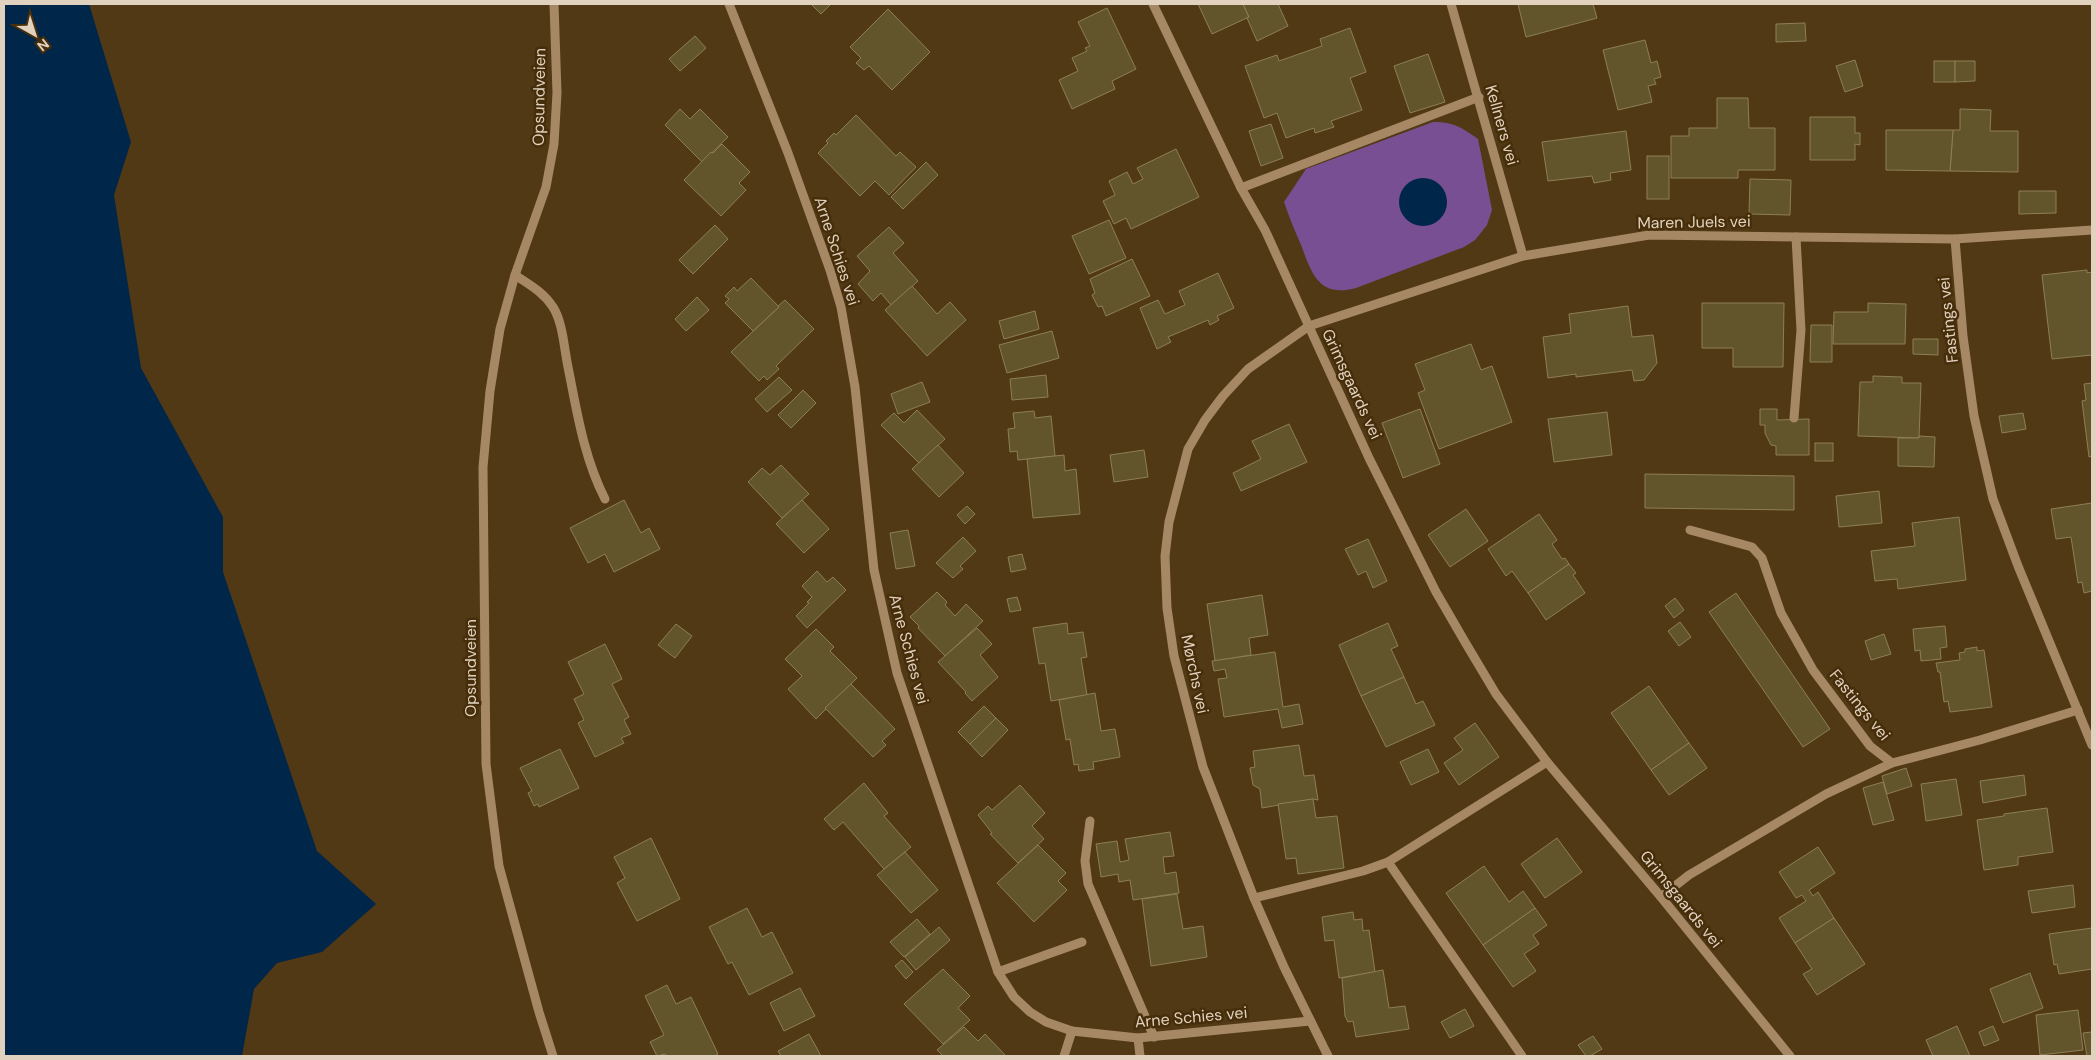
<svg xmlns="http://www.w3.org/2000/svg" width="2096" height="1060" font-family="'DM Sans',sans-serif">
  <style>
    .green { fill: #794f93 }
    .water { fill: #00264a }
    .building { fill: #62542b; stroke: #8d7f55 }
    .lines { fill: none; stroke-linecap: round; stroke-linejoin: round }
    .minor { stroke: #a68865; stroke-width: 9 }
    .labels { text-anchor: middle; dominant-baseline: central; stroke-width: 5; stroke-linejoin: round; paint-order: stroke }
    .street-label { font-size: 16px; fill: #e1d1bf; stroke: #472e0a }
  </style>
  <rect width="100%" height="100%" fill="#523916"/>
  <!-- green -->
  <path class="green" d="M1433,122C1453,122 1461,127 1478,139L1492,210L1487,225L1475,240L1464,247L1356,288C1319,298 1312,274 1301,245C1295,231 1289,217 1284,202L1306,169Z"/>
  <!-- water -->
  <g class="water">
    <path d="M4,4H89L131,142L114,195L141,368L223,517V572L317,851L376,904L322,952L277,963L254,989L242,1056H4Z"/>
    <circle cx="1423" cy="202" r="24"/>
  </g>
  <!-- building -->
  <g class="building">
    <path d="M811,4H831L821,14Z"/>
    <path d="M1198,4H1243L1249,17L1212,34Z"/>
    <path d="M1243,4H1278L1288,26L1257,41L1247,18L1249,17Z"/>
    <path d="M1518,4H1593L1597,18L1526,37Z"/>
    <path d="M1107,8L1136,69L1112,81L1115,89L1072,109L1059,80L1078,71L1072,58L1087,51L1085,48L1090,46L1078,22Z"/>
    <path d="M888,9L930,52L892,90L869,66L864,70L856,63L861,58L850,47Z"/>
    <path d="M1805,23L1806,41L1776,42V24Z"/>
    <path d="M1350,28L1366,72L1350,78L1362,110L1331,121L1334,127L1315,133L1314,128L1286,138L1277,113L1264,118L1245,66L1277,55L1279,61L1322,46L1320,39Z"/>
    <path d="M695,36L706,48L680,71L669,59Z"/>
    <path d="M1645,40L1651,63L1657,61L1661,77L1654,79L1656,84L1648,86L1652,102L1618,110L1603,50Z"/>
    <path d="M1428,54L1445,102L1410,113L1394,66Z"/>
    <path d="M1855,60L1863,86L1845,92L1836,66Z"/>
    <rect x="1934" y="61" width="21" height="21"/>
    <path d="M1955,61H1975V81L1955,82Z"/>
    <path d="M1717,98H1748L1749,128H1775V170H1738V178H1671V136H1689V128H1717Z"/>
    <path d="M680,109L690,119L700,109L728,137L702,162L665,125Z"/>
    <path d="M1960,109L1991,110L1990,131H2018V172L1950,171L1953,130H1960Z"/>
    <path d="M856,115L896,156L900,152L916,167L889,195L875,181L860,196L818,153L828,143L826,141L834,133L836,135Z"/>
    <path d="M1810,117H1855V133H1860V145L1855,144V160H1810Z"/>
    <path d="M1271,124L1283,158L1261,166L1249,131Z"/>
    <path d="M1886,130H1953L1950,171L1886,170Z"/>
    <path d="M1626,131L1631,170L1610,173L1611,180L1594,183L1592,176L1548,181L1542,142Z"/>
    <path d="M722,144L750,172L739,183L746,190L721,216L684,180L711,152L713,153Z"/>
    <path d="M1176,149L1199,197L1131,229L1126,218L1114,224L1103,201L1115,195L1109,181L1127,172L1133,184L1143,179L1137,168Z"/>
    <rect x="1647" y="156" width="22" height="43"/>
    <path d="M926,162L938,175L903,209L891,197Z"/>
    <path d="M1750,179L1791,180L1790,215L1749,214Z"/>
    <path d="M2019,191H2056V213L2019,214Z"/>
    <path d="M1109,220L1126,258L1089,274L1072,236Z"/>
    <path d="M715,225L728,239L693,274L679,260Z"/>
    <path d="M889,227L904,243L893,253L918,281L891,305L881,293L873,301L858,284L870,271L857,256Z"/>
    <path d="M1132,259L1150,296L1106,316L1102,306L1098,307L1092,295L1095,293L1090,279Z"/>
    <path d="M2087,270V273L2092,272V355L2052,359L2042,275Z"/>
    <path d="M1218,273L1234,308L1217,316L1219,320L1210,325L1208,320L1168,337L1171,342L1157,349L1140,308L1158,300L1165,314L1185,305L1179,291Z"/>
    <path d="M751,278L779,307L753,331L725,303L729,299L725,296L734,287L737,291Z"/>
    <path d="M912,286L937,314L950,302L966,320L927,356L885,310Z"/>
    <path d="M697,297L709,310L686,331L675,319Z"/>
    <path d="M785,300L814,329L776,366L779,369L767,380L764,376L759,381L731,352L779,307L778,306Z"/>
    <path d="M1702,303H1784L1783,367H1733V348H1702Z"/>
    <path d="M1868,303L1906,304L1905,344H1833L1834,312H1868Z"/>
    <path d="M1628,306L1632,337L1653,335L1657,363L1644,380L1634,381L1632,370L1576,377V374L1548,378L1543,337L1571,333L1569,314Z"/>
    <path d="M1035,311L1039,329L1004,339L999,321Z"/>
    <path d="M1811,325H1832V362H1810Z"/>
    <path d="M1052,331L1059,358L1007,373L999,345Z"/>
    <path d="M1913,339H1938V355L1913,354Z"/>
    <path d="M1471,344L1481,370L1492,366L1512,422L1439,449L1418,393L1425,390L1415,364Z"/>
    <path d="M1046,375L1048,397L1012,400L1010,379Z"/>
    <path d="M1873,376L1902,377V383H1921L1919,438L1858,436L1860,382H1873Z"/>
    <path d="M779,377L792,390L767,412L755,399Z"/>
    <path d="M922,382L930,402L898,414L891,394Z"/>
    <path d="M2092,383V456L2089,457L2082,401L2086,400L2084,384Z"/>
    <path d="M803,390L816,403L791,428L778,415Z"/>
    <path d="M1420,409L1440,464L1403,478L1382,423Z"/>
    <path d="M1760,409H1777V420L1809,419V455H1776V446L1771,445L1765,433V425H1760Z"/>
    <path d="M917,410L945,439L919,463L881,425L894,413L904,423Z"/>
    <path d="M1034,411L1035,418L1051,416L1055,456L1018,460L1017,451L1010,452L1008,429L1015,428L1013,413Z"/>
    <path d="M1607,412L1612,455L1554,462L1548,419Z"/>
    <path d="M2023,413L2026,429L2002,433L1999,416Z"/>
    <path d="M1289,424L1307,462L1241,491L1233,473L1261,459L1252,441Z"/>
    <path d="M1919,436L1935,437L1934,467L1898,466V438H1919Z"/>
    <rect x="1815" y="443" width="18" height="18"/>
    <path d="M938,445L964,473L939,497L912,469Z"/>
    <path d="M1144,450L1148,477L1114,482L1110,455Z"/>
    <path d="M1064,455L1065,471L1076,469L1080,514L1033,518L1027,459Z"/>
    <path d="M781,465L809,494L782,518L748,482L762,468L770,475Z"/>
    <path d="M1645,474L1794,476V510L1645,508Z"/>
    <path d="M1879,491L1882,523L1839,527L1836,496Z"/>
    <path d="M624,500L641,533L649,528L660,549L614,572L605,554L588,563L570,528Z"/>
    <path d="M802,500L829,529L804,553L776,524Z"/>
    <path d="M2092,503V591L2084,593L2082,582L2078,583L2071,537L2056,539L2051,509Z"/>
    <path d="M967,506L975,514L965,524L957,515Z"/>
    <path d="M1466,509L1488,541L1450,567L1428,535Z"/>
    <path d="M1539,514L1557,540L1552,544L1562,559L1565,558L1569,564L1528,593L1512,571L1506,576L1488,549Z"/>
    <path d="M1959,517L1966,580L1898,589L1897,579L1875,581L1871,551L1915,546L1912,523Z"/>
    <path d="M908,530L915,566L896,569L890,533Z"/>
    <path d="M963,537L976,551L960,566L963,569L953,578L936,563Z"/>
    <path d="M1368,539L1387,581L1373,588L1366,571L1358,575L1345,549Z"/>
    <path d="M1022,554L1026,569L1011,572L1008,557Z"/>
    <path d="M1569,564L1576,573L1573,575L1585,593L1546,620L1528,593Z"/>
    <path d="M817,571L827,582L833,577L846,590L807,628L796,616L809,603L807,602L812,597L802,586Z"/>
    <path d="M937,592L947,602L945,605L955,616L966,604L983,621L945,656L918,628L919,626L910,617Z"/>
    <path d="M1736,593L1830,729L1803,747L1709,612Z"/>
    <path d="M1262,595L1268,635L1249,638L1251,655L1215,661L1207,604Z"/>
    <path d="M1017,597L1021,610L1010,612L1007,599Z"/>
    <path d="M1675,598L1684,610L1674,618L1665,606Z"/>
    <path d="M1680,622L1691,637L1679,646L1668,631Z"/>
    <path d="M1067,623L1068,634L1083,632L1087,657L1081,658L1087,695L1051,701L1045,663L1039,664L1033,628Z"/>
    <path d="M1388,623L1398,646L1391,649L1404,677L1361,696L1339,645Z"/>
    <path d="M676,624L692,636L675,658L658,645Z"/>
    <path d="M1945,626L1947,647L1940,648L1941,659L1921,661L1920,650L1915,651L1913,629Z"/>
    <path d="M977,628L992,644L980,655L998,677L972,701L965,693L966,692L938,662Z"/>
    <path d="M816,629L834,647L830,651L857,678L816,719L788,689L802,676L785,659Z"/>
    <path d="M1884,634L1891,654L1871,660L1865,641Z"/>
    <path d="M605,644L622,679L612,684L629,717L624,720L631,734L621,738L624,743L595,757L578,723L584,720L574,699L584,694L568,662Z"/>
    <path d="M1977,647V651L1984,650L1992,707L1950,712L1948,701L1944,702L1940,672H1938L1936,663L1960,660L1959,653L1965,652V649Z"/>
    <path d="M1275,652L1283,707L1299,704L1303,724L1282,728L1278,709L1224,717L1218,679L1227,678L1225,669L1214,671L1212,661Z"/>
    <path d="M1404,677L1416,704L1423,701L1435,725L1386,747L1361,696Z"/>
    <path d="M851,684L895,729L882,741L886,745L873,757L825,708Z"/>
    <path d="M1649,686L1689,743L1651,770L1611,713Z"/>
    <path d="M1095,693L1101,731L1115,729L1120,757L1093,762L1094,769L1079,771L1078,764L1074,765L1070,739L1066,740L1059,700Z"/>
    <path d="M984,706L996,718L970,744L958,732Z"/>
    <path d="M996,718L1008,730L982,757L970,744Z"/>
    <path d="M1475,723L1499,757L1459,785L1444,763L1463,750L1454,738Z"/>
    <path d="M1689,743L1707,768L1669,795L1651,770Z"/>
    <path d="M1299,745L1304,776L1314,775L1318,800L1313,799L1262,808L1260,789L1253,785L1250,768L1255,767L1253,751Z"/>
    <path d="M560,749L579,788L539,807L538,804L534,806L528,793L532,791L520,768Z"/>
    <path d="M1428,749L1439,772L1411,785L1400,762Z"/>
    <path d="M1906,768L1912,786L1887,794L1882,776Z"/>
    <path d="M2024,775L2026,795L1983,803L1980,781Z"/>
    <path d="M1956,779L1962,815L1926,821L1921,784Z"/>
    <path d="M1883,782L1894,820L1873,825L1863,788Z"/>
    <path d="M864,783L888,813L884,816L911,847L884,869L843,822L834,830L824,819Z"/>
    <path d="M1020,785L1045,813L1032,826L1044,839L1018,863L990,834L992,833L978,815L988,806L992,810Z"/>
    <path d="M1313,799L1316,818L1337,816L1344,868L1298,874L1296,858L1286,859L1278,804Z"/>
    <path d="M2047,808L2053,852L2018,857V865L1984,870L1977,820L2004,816V814Z"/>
    <path d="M1170,832L1174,856L1163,857L1165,874L1176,872L1179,893L1133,900L1130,880L1119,882L1118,874L1101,877L1096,844L1117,841L1120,862L1129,860L1125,839Z"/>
    <path d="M651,838L680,899L637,921L617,883L625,878L614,857Z"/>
    <path d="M1557,838L1582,872L1545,898L1521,864Z"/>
    <path d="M1038,845L1066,873L1058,881L1067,890L1034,922L997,883Z"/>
    <path d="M1818,847L1835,873L1809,890L1813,896L1818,892L1834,918L1795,943L1779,918L1806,901L1802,895L1796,898L1779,872Z"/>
    <path d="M905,852L938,890L911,913L877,875Z"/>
    <path d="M1484,866L1509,902L1523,891L1535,908L1483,945L1446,893Z"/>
    <path d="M2073,885L2075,907L2032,913L2028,891Z"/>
    <path d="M1177,894L1183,929L1203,926L1207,957L1151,966L1142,899Z"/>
    <path d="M747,908L762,937L772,932L793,973L749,995L732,962L728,964L709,927Z"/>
    <path d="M1535,908L1547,925L1533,935L1539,944L1524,954L1536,971L1513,987L1483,945Z"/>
    <path d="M1353,912L1354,920L1362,919L1363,931L1369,930L1375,972L1339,978L1334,940L1325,941L1322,917Z"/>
    <path d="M1834,918L1865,964L1817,995L1803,974L1812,969L1795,943Z"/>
    <path d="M917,919L930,934L904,957L890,942Z"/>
    <path d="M939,927L950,940L916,970L905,957Z"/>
    <path d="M2092,928V969L2059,974L2057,964L2054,965L2049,934Z"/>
    <path d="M902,960L913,972L906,979L895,966Z"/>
    <path d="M943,969L970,996L958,1008L970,1020L943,1044L904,1004Z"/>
    <path d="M1383,970L1389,1008L1405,1006L1409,1029L1356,1037L1353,1021L1348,1022L1345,1016L1342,978Z"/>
    <path d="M2030,973L2043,1008L2003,1023L1990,989Z"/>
    <path d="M667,985L676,1004L691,997L718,1054L714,1056H667L665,1054L657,1056L650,1042L664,1035L645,996Z"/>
    <path d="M800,988L815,1016L784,1031L770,1003Z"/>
    <path d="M1465,1009L1474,1026L1450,1038L1441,1022Z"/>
    <path d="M2078,1010L2083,1050L2040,1055L2036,1015Z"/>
    <path d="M1957,1026L1970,1056H1933L1926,1040Z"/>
    <path d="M1993,1026L1999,1040L1984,1046L1979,1032Z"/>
    <path d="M964,1027L978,1041L985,1034L1006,1056H943L937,1050Z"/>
    <path d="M2092,1032V1056H2087L2083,1033Z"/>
    <path d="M809,1034L821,1056H781L778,1051Z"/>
    <path d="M1593,1036L1602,1049L1590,1056H1586L1578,1045Z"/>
  </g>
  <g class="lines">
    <!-- minor -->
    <g class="minor">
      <path d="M729,4L788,153L830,270L841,307L855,387L874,570L897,673L998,972L1014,997L1030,1012L1046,1022L1072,1031L1138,1038L1310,1021"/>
      <path d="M1153,4L1241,188L1265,230L1369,458L1436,592L1465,642L1496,694L1547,762L1661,897L1790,1056"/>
      <path d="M1451,4L1523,256"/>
      <path d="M1241,188L1479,97"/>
      <path d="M1955,239L1963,336L1974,416L1993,499L2018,566L2092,745"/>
      <path d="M515,275C530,285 543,292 553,307C563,323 564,348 568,367C577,412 584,458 605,499"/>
      <path d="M1794,418L1801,330L1796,237"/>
      <path d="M1690,530L1752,547L1762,558L1781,613L1813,670L1870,746L1892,763L1980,740L2078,710"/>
      <path d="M1090,821L1085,861L1088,884L1154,1037"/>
      <path d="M1388,862L1547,762"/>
      <path d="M1661,897L1689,875L1826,794L1892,763"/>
      <path d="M1254,898L1363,871L1388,862L1522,1056"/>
      <path d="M998,972L1082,942"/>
      <path d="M1138,1038L1140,1056"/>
      <path d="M553,1056L539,1012L499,866L486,764L483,467L490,391L500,329L515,275L546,187L554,144L557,93L554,4"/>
      <path d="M1064,1056L1072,1031"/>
      <path d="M1328,1056L1284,967L1254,898L1203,767L1174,656L1167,608L1165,556L1169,522L1188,449L1205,420L1223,396L1248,369L1309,326L1523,256L1649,235L1955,239L2092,230"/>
    </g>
  </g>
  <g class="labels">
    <!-- street labels -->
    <g class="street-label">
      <text transform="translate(539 97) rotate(-89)">Opsundveien</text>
      <text transform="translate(1502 125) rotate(74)">Kellners vei</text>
      <text transform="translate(1694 222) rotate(-1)">Maren Juels vei</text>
      <text transform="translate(837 251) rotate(72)">Arne Schies vei</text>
      <text transform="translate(1948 320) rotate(-96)">Fastings vei</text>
      <text transform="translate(1352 384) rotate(65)">Grimsgaards vei</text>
      <text transform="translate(909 649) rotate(75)">Arne Schies vei</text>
      <text transform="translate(470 668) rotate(-90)">Opsundveien</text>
      <text transform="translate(1195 674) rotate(78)">Mørchs vei</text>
      <text transform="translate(1860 705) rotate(51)">Fastings vei</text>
      <text transform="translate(1681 899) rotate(51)">Grimsgaards vei</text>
      <text transform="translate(1191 1017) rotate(-5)">Arne Schies vei</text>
    </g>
  </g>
  <!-- border -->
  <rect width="2096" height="1060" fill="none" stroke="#e1d1bf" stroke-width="10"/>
  <!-- north arrow -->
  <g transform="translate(35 35) rotate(141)" stroke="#472e0a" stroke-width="4" paint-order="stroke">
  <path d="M0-4L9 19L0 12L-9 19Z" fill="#e1d1bf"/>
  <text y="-8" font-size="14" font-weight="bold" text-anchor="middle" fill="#e1d1bf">N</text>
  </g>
</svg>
